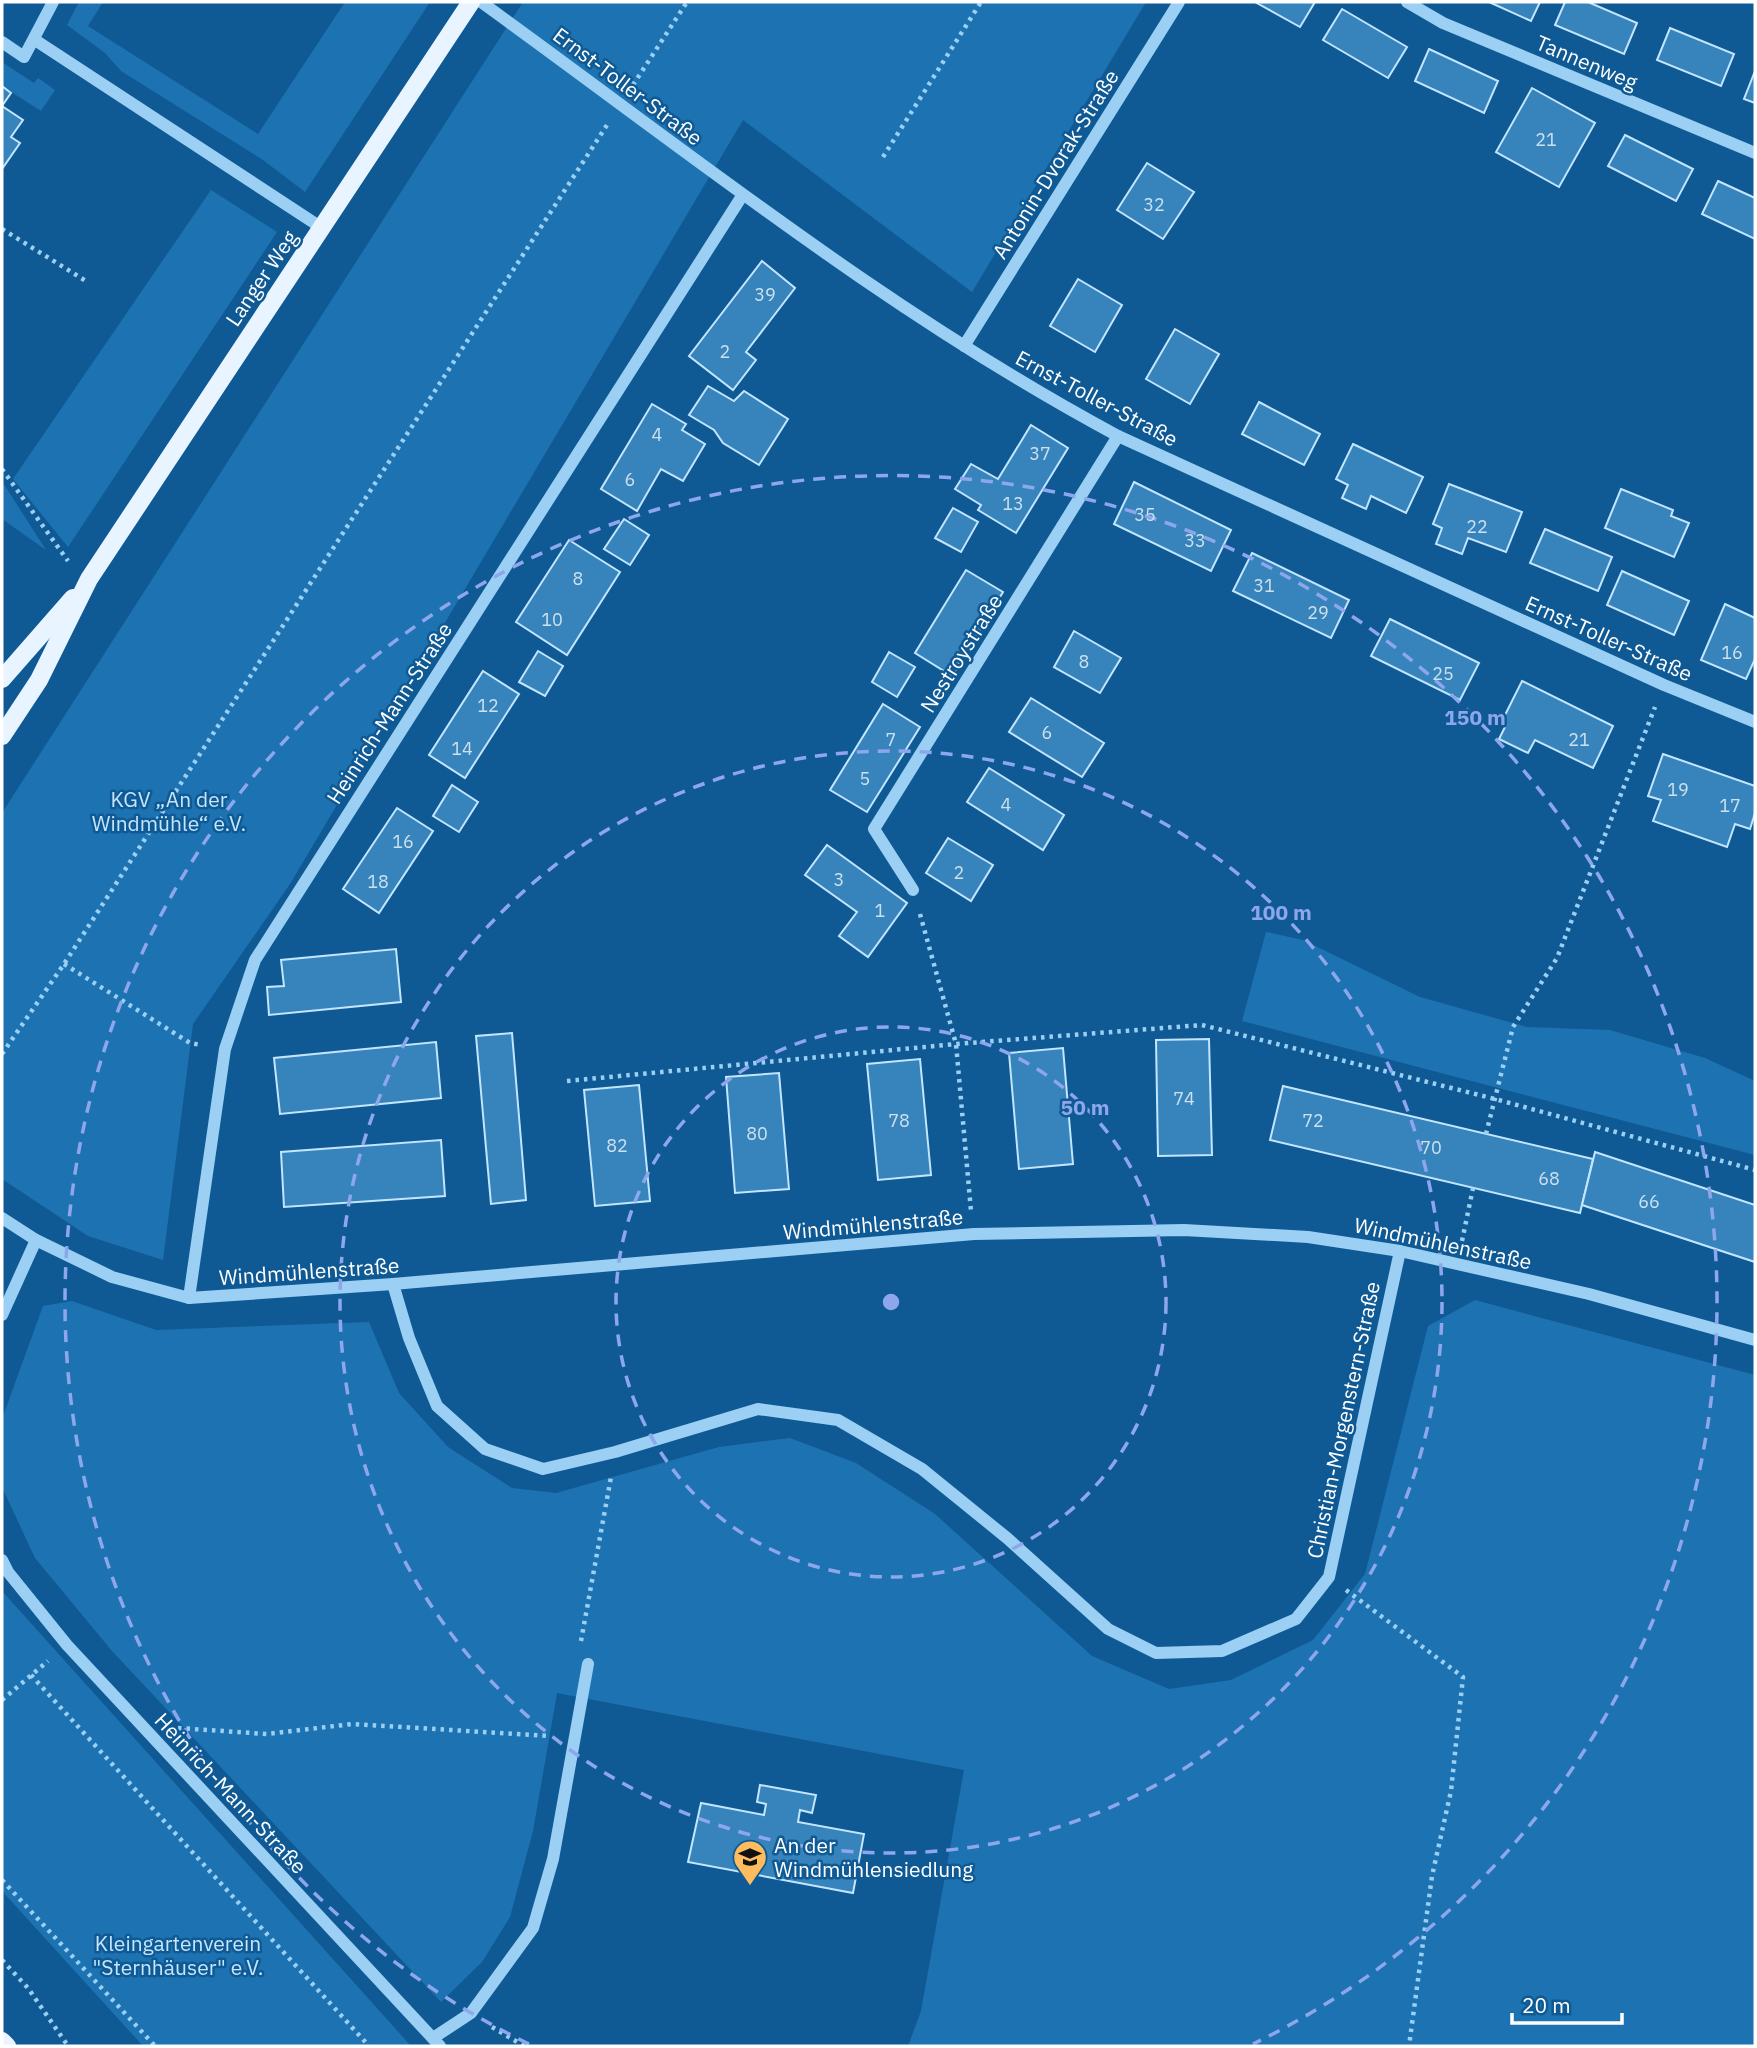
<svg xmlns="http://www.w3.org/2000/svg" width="1757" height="2048" font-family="'IBM Plex Sans',sans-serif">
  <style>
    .green { fill: #1d73b1 }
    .building { fill: #3784bc; stroke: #c3e5fe; stroke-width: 2 }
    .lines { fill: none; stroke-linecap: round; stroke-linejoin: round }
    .path { stroke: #9bcff4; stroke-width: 4.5; stroke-dasharray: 3.5 5; stroke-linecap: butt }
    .minor { stroke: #9bcff4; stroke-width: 12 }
    .major { stroke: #e8f4ff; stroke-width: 18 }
    .ring { fill: none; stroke: #8ea6ec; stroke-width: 3.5; stroke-dasharray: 12 9 }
    .labels { text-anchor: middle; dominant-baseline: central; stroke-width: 5; stroke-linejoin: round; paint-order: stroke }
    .number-label { font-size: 18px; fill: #cde0ee }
    .street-label { font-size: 21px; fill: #fff; stroke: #0f5a94 }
    .park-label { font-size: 21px; fill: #c3e5fe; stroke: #0f5a94 }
    .poi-label { font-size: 21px; fill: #fff; stroke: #0f5a94; text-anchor: start }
    .centre { fill: #8ea6ec; stroke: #0f5a94; stroke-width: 3.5 }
    .ring-label { font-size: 21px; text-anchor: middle; font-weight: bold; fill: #8ea6ec; stroke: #0f5a94; stroke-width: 5; stroke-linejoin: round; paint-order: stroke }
  </style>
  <rect width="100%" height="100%" fill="#0f5a94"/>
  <!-- green -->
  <g class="green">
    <path d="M79,2H103L88,26L258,134L345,2H430L305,192L263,160L121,71L105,53L67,25Z"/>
    <path d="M523,2H1146L972,292L743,120L290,884L193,1024L163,1260L88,1236L2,1179V813Z"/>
    <path d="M2,62L34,83L38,78L55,90L41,111L2,86Z"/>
    <path d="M211,190L277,232L68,547L13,479Z"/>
    <path d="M2,484L5,486L46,550L2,519Z"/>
    <path d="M1266,932L1303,940L1420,997L1527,1027L1610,1030L1705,1058L1755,1081V1155L1242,1021Z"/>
    <path d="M1475,1300L1755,1375V2046H908L921,2011L964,1770L557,1693L533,1831L510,1917L482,1962L441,2002L112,1651L35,1558L2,1487V1419L43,1306L72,1301L156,1330L369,1322L399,1393L448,1447L512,1488L556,1493L719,1447L790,1438L856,1463L935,1514L1092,1656L1169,1689L1231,1680L1313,1640L1365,1574L1428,1326Z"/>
    <path d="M2,1591L411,2046H143L2,1891Z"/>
  </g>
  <!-- building -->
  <g class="building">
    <path d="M1255,2H1315L1300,27Z"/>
    <path d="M1489,2H1540L1531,21Z"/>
    <path d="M1565,2H1588L1637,23L1624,54L1555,25Z"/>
    <path d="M1342,9L1407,47L1388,78L1323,40Z"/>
    <path d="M1670,28L1734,54L1721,86L1657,60Z"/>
    <path d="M1429,49L1498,81L1484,113L1415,81Z"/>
    <path d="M1755,71V103L1744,99Z"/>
    <path d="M2,86L11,93L2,106L23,120L11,137L20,143L2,169Z"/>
    <path d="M1532,88L1595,123L1559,187L1496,152Z"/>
    <path d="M1625,135L1693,169L1676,201L1608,166Z"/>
    <path d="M1147,163L1194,192L1163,239L1117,210Z"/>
    <path d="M1718,181L1755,198V239L1702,214Z"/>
    <path d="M762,261L795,288L746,352L756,360L733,390L689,356Z"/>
    <path d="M1078,279L1122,305L1095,352L1050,326Z"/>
    <path d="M1175,329L1219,354L1190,404L1146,379Z"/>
    <path d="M708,386L734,401L744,391L788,419L759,465L723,443L714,430L689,415Z"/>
    <path d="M1259,402L1320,434L1304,465L1242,434Z"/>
    <path d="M652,404L686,424L682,430L705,444L683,481L661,469L637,511L601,489Z"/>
    <path d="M1031,425L1068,448L1016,533L978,510L981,505L955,489L971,464L998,479Z"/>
    <path d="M1353,444L1423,477L1406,513L1371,496L1366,509L1342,498L1348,485L1336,479Z"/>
    <path d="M1134,482L1231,530L1211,571L1114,524Z"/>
    <path d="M1449,484L1522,512L1506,552L1468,538L1462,554L1436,544L1442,528L1433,524Z"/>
    <path d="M1621,489L1673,510L1671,516L1689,523L1674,557L1605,528Z"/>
    <path d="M953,508L978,522L961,552L935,538Z"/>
    <path d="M624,519L649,535L630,565L604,549Z"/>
    <path d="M1545,529L1612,557L1598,591L1530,563Z"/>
    <path d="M569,540L620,572L567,655L516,622Z"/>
    <path d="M1252,553L1349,600L1331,638L1233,591Z"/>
    <path d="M966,570L1003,592L952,676L915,653Z"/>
    <path d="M1622,571L1689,601L1674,635L1607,605Z"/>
    <path d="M1725,604L1755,618V659L1746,679L1701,660Z"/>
    <path d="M1390,619L1479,663L1460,700L1371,656Z"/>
    <path d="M1074,631L1121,658L1100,693L1054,667Z"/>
    <path d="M538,651L563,666L545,696L519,682Z"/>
    <path d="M889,652L915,667L897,697L872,682Z"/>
    <path d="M483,671L519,694L465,778L429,755Z"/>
    <path d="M1522,681L1613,726L1593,768L1535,740L1528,753L1499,739L1506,725L1501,723Z"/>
    <path d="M1031,698L1104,743L1082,777L1009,732Z"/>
    <path d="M883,704L920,727L867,812L830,790Z"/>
    <path d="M1663,754L1755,786V813L1750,829L1735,824L1727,847L1653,821L1661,800L1648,796Z"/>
    <path d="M989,768L1064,815L1043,850L967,802Z"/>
    <path d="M452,785L478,802L459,832L433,816Z"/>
    <path d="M397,808L433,831L379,913L343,889Z"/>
    <path d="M948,838L993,865L971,901L926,873Z"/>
    <path d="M827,845L907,903L868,957L839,936L857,912L805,875Z"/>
    <path d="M396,949L401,1002L269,1015L267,987L284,986L281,960Z"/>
    <path d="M512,1033L526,1200L491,1204L476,1036Z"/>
    <path d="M1209,1039L1212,1155L1158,1156L1156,1040Z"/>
    <path d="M436,1042L441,1098L280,1114L274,1058Z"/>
    <path d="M1063,1048L1073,1164L1019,1169L1009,1053Z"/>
    <path d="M920,1059L931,1175L878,1180L867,1064Z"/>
    <path d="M779,1073L789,1189L735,1193L726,1077Z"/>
    <path d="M639,1085L650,1201L595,1206L584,1090Z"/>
    <path d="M1283,1086L1593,1159L1580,1213L1270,1140Z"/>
    <path d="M441,1140L445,1196L284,1207L281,1152Z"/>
    <path d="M1595,1152L1755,1205V1262L1582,1205Z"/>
    <path d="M760,1785L816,1795L812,1813L800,1810L798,1822L864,1834L853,1893L688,1862L701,1803L764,1815L766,1804L757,1802Z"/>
  </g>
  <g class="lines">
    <!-- path -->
    <g class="path">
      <path d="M633,85L687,2"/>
      <path d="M883,157L981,2"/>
      <path d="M2,229L86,281"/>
      <path d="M2,469L68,561"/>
      <path d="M920,914L956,1044L971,1211"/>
      <path d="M64,964L190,1043L201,1045"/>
      <path d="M2,1054L64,964L607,125"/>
      <path d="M567,1081L956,1044L1202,1025L1495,1099L1755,1170"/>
      <path d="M1486,1134L1513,1027L1557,958L1655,707"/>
      <path d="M1462,1241L1473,1188"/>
      <path d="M1346,1590L1463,1677L1451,1791L1432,1876L1409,2046"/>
      <path d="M581,1641L611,1477"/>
      <path d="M31,1675L369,2046"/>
      <path d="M2,1700L48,1661"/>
      <path d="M178,1728L267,1734L352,1724L550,1736"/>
      <path d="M2,1880L155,2046"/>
      <path d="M2,1960L28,1988L68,2046"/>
      <path d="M492,2027L524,2046"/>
    </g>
    <!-- minor -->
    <g class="minor">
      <path d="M481,2C690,153 890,314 1118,436L1664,685L1755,722"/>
      <path d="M1407,2L1443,23L1755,153"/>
      <path d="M35,40L322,228"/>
      <path d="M2,42L24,57L53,2"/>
      <path d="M964,346L1179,2"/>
      <path d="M913,890L874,829L1118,436"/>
      <path d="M2,1218L36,1240L112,1277L189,1298L393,1284L974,1234L1184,1230L1308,1237L1400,1251L1589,1294L1755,1340"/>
      <path d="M393,1284L409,1338L437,1406L485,1449L543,1469L615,1452L758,1409L838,1420L922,1469L1007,1538L1108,1629L1156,1653L1222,1651L1296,1619L1329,1577L1400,1251"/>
      <path d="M189,1298L225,1049L255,960L742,196"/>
      <path d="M2,1315L36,1240"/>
      <path d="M2,1560L8,1572L67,1645L440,2046"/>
      <path d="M433,2038L471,2013L533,1928L553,1859L588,1664"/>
    </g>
    <!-- major -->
    <g class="major">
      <path d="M2,679L73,598"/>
      <path d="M2,736L39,680L89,579L471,2"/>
      <path d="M2,2041L7,2046"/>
    </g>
  </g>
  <!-- distance rings -->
  <g class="ring">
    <circle cx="891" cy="1302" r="275"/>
    <circle cx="891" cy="1302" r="551"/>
    <path d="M529 2044A826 826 0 1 1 1253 2044"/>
  </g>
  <!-- icons -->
  <defs>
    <g id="school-pin" transform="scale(1.75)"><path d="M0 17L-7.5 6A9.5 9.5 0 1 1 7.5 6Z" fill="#ffbc5e" stroke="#0f5a94"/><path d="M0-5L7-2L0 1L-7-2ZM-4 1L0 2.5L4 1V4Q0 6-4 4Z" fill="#111"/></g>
  </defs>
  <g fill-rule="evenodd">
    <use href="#school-pin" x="750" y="1857"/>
  </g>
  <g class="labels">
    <!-- number labels -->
    <g class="number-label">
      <text x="1546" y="139">21</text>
      <text x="1154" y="204">32</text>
      <text x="765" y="294">39</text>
      <text x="725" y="351">2</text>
      <text x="657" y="434">4</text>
      <text x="1040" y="453">37</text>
      <text x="630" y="479">6</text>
      <text x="1013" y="503">13</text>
      <text x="1145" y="514">35</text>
      <text x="1477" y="526">22</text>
      <text x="1195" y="540">33</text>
      <text x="578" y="578">8</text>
      <text x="1264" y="585">31</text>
      <text x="1318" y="612">29</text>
      <text x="552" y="619">10</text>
      <text x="1732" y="652">16</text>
      <text x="1084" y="661">8</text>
      <text x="1443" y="673">25</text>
      <text x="488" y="705">12</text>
      <text x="1047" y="732">6</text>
      <text x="891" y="739">7</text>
      <text x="1579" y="739">21</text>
      <text x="462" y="748">14</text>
      <text x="865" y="778">5</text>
      <text x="1678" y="789">19</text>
      <text x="1006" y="804">4</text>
      <text x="1730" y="805">17</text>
      <text x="403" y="841">16</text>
      <text x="959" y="872">2</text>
      <text x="839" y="879">3</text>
      <text x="378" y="881">18</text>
      <text x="880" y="910">1</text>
      <text x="1184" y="1098">74</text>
      <text x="899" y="1120">78</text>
      <text x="1313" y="1120">72</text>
      <text x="757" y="1133">80</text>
      <text x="617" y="1145">82</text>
      <text x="1431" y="1147">70</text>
      <text x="1549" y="1178">68</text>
      <text x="1649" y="1201">66</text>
    </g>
    <!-- street labels -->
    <g class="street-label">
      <text transform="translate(1587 62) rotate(23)">Tannenweg</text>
      <text transform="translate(628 86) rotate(37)">Ernst-Toller-Straße</text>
      <text transform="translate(1055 164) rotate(-58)">Antonin-Dvorak-Straße</text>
      <text transform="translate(261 278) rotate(-56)">Langer Weg</text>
      <text transform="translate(1097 398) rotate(28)">Ernst-Toller-Straße</text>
      <text transform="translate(1609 638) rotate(24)">Ernst-Toller-Straße</text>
      <text transform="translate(961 653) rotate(-58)">Nestroystraße</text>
      <text transform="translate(389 713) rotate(-57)">Heinrich-Mann-Straße</text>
      <text transform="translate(873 1224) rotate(-5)">Windmühlenstraße</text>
      <text transform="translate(1443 1243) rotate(12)">Windmühlenstraße</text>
      <text transform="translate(309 1271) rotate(-4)">Windmühlenstraße</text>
      <text transform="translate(1343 1420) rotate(-78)">Christian-Morgenstern-Straße</text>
      <text transform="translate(231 1793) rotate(47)">Heinrich-Mann-Straße</text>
    </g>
    <!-- park labels -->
    <g class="park-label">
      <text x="169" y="799">KGV „An der<tspan x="169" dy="24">Windmühle“ e.V.</tspan></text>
      <text x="178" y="1943">Kleingartenverein<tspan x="178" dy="24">"Sternhäuser" e.V.</tspan></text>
    </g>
    <!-- poi labels -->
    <g class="poi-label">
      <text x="774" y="1845">An der<tspan x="774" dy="24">Windmühlensiedlung</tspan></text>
    </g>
  </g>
  <circle cx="891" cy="1302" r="10" class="centre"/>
  <g class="ring-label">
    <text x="1475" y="725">150 m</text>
    <text x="1281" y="920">100 m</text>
    <text x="1085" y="1115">50 m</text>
  </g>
  <!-- border -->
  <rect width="1757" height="2048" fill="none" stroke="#ffffff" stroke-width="7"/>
  <!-- scale -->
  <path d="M1512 2013v10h110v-10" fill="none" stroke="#ffffff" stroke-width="3.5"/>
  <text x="1522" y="2013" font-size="21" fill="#ffffff" stroke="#0f5a94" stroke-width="5" paint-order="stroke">20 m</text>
</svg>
